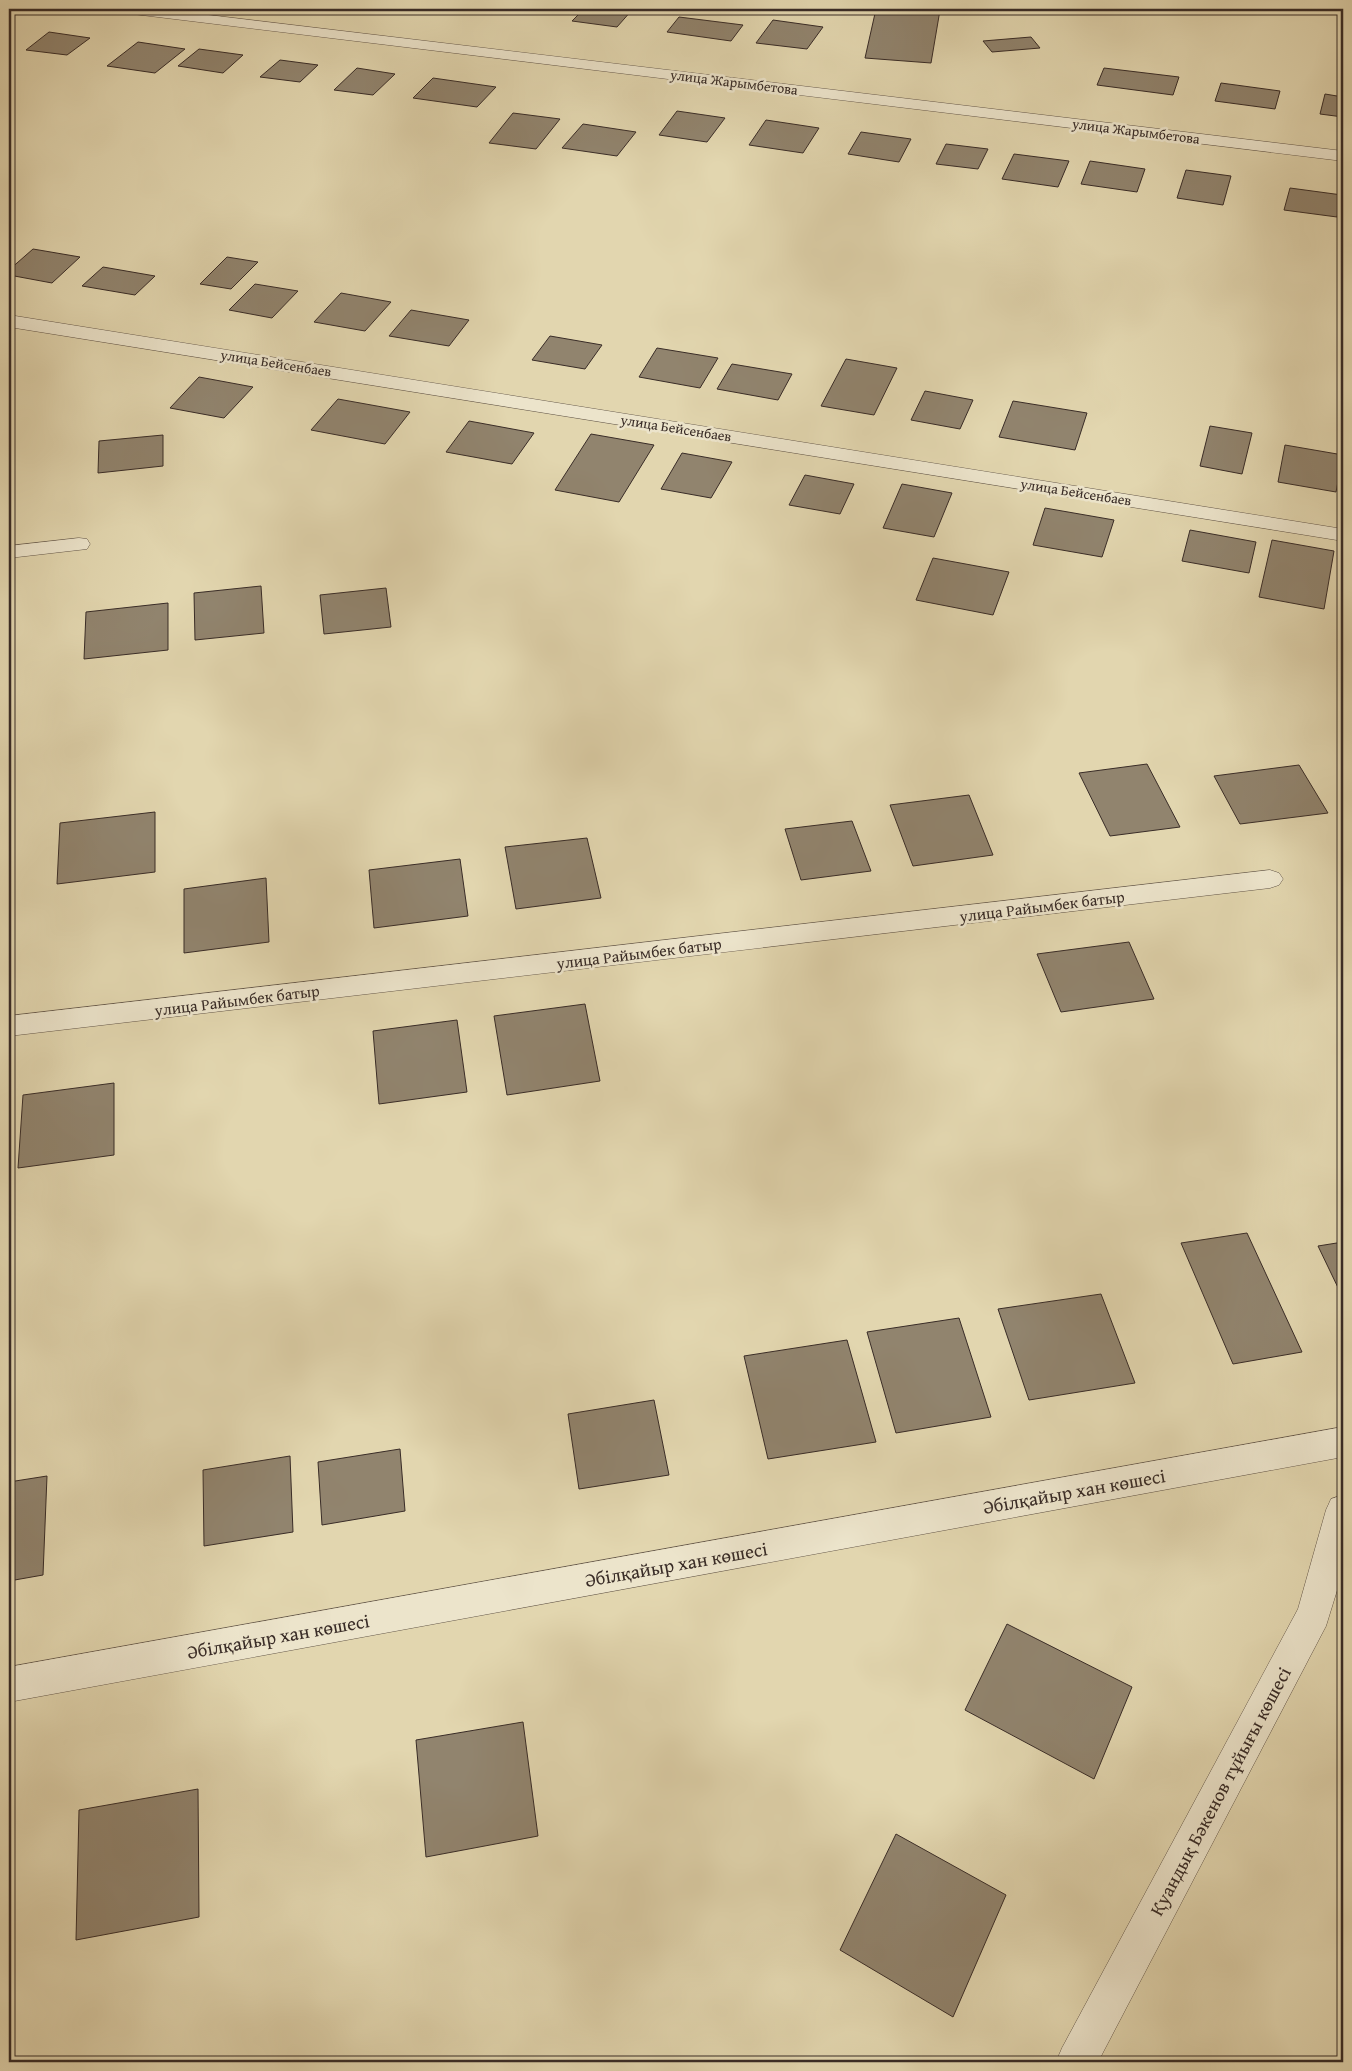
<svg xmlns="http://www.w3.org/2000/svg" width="1352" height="2071" font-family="'Gentium Book Plus',serif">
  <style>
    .building { fill: #91846e; stroke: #392c27 }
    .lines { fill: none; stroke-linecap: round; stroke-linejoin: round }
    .street-casing { stroke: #635649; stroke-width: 1 }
    .street { fill: #ece4cb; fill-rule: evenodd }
    .labels { text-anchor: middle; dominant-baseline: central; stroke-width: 5; stroke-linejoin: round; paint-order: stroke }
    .far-street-label { font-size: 14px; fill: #392c27; stroke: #ece4cb }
    .street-label { font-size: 16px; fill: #392c27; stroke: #ece4cb }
    .near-street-label { font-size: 19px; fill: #392c27; stroke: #ece4cb }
  </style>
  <rect width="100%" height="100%" fill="#e2d6af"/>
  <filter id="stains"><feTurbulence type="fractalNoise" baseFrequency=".004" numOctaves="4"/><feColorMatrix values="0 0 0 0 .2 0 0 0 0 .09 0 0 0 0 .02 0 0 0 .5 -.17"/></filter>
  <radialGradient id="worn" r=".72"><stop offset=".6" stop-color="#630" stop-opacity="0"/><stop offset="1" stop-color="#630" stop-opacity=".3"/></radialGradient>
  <!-- building -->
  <g class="building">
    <path d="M584,9H621L632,10L617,27L572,21Z"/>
    <path d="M876,9L940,10L931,63L865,58Z"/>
    <path d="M679,17L743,25L731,41L667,32Z"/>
    <path d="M773,20L823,27L807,49L756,43Z"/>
    <path d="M49,32L90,38L67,55L26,50Z"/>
    <path d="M1031,37L1040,48L992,52L983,41Z"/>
    <path d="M138,42L185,49L155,73L107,66Z"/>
    <path d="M199,49L243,55L223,73L178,66Z"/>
    <path d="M280,60L318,65L300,82L260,77Z"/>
    <path d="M357,68L395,74L373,95L334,90Z"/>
    <path d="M1104,68L1179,77L1173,95L1097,85Z"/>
    <path d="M433,78L496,87L477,107L413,98Z"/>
    <path d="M1221,83L1280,91L1275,109L1215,101Z"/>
    <path d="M1325,94L1343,97V117L1320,114Z"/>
    <path d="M677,111L725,118L707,142L659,135Z"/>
    <path d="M513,113L560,119L536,149L489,143Z"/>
    <path d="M766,120L819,128L803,153L749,145Z"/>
    <path d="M583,124L636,132L617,156L562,148Z"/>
    <path d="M861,132L911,139L899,162L848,154Z"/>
    <path d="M946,144L988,149L978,169L936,164Z"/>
    <path d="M1014,154L1069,161L1058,187L1002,179Z"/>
    <path d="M1090,161L1145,169L1137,192L1081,184Z"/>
    <path d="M1186,170L1231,176L1223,205L1177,198Z"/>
    <path d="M1290,188L1342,195L1337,217L1284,210Z"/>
    <path d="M33,249L80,257L52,283L9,275V270Z"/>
    <path d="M227,257L258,262L231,289L200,284Z"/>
    <path d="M103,267L155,276L135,295L82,286Z"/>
    <path d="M255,284L298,291L272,318L229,310Z"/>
    <path d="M341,293L391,302L365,331L314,322Z"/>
    <path d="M411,310L469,320L449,346L389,336Z"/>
    <path d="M550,336L602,345L585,369L532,360Z"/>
    <path d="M657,348L718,358L700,388L639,377Z"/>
    <path d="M846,359L897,368L874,415L821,406Z"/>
    <path d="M732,364L792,374L778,400L717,389Z"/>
    <path d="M199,377L253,387L224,418L170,408Z"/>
    <path d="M925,391L973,400L960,429L911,420Z"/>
    <path d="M338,399L410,412L385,444L311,430Z"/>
    <path d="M1013,401L1087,413L1075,450L999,437Z"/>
    <path d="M469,421L534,433L512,464L446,452Z"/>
    <path d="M1210,426L1252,433L1242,474L1200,466Z"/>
    <path d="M591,434L654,445L619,502L555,490Z"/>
    <path d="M163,435V466L98,473L99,441Z"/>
    <path d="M1285,445L1343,455L1336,492L1278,482Z"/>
    <path d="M682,453L732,462L711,498L661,489Z"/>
    <path d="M805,475L854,484L840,514L789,505Z"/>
    <path d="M902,484L952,493L934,537L883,528Z"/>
    <path d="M1045,508L1114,520L1102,557L1033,545Z"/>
    <path d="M1190,530L1256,542L1249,573L1182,561Z"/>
    <path d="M1272,540L1334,551L1324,609L1259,597Z"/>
    <path d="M933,558L1009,572L993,615L916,600Z"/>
    <path d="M261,586L264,633L195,640L194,593Z"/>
    <path d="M386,588L391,627L324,634L320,595Z"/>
    <path d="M168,603V650L84,659L86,612Z"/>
    <path d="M1147,764L1180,827L1110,836L1079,773Z"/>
    <path d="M1299,765L1328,813L1240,824L1214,776Z"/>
    <path d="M969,795L993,855L913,866L890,805Z"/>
    <path d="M155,812V872L57,884L60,823Z"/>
    <path d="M852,821L871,871L801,880L785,829Z"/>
    <path d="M587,838L601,898L516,909L505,847Z"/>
    <path d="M460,859L468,916L374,928L369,870Z"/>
    <path d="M266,878L269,942L184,953V889Z"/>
    <path d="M1129,942L1154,999L1061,1012L1037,954Z"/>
    <path d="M585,1004L600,1081L507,1095L494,1016Z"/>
    <path d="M457,1020L467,1092L379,1104L373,1031Z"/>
    <path d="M114,1083V1155L18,1168L23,1095Z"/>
    <path d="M1247,1233L1302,1352L1233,1364L1181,1243Z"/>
    <path d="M1343,1242V1298L1318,1246Z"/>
    <path d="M1101,1294L1135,1383L1029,1400L998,1309Z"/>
    <path d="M959,1318L991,1417L896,1433L867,1332Z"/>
    <path d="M847,1340L876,1442L768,1459L744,1356Z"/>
    <path d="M654,1400L669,1475L579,1489L568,1414Z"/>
    <path d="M400,1449L405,1511L322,1525L318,1462Z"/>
    <path d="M290,1456L293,1532L204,1546L203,1470Z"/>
    <path d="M47,1476L43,1575L9,1581V1482Z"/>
    <path d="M1007,1624L1132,1687L1094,1779L965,1710Z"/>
    <path d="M523,1722L538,1836L426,1857L416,1740Z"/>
    <path d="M198,1789L199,1917L76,1940L79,1810Z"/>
    <path d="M896,1834L1006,1895L953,2017L840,1950Z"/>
  </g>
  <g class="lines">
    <!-- street casing -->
    <g class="street-casing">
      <g id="street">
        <path d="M118,9H159L1343,151V161L125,13L120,12Z"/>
        <path d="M9,315L1343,529V541L9,327Z"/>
        <path d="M79,538L87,539L90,544L87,549L9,558V546Z"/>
        <path d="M1270,870L1279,873L1283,879L1279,885L1270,888L9,1036V1016Z"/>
        <path d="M1343,1427V1457L9,1702V1667Z"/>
        <path d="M1343,1495V1571L1326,1626L1098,2062H1056L1062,2048L1298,1609L1326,1510L1331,1499Z"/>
      </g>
    </g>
    <!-- street -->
    <use href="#street" class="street"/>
  </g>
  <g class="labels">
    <!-- far-street labels -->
    <g class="far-street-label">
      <text transform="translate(734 82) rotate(7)">улица Жарымбетова</text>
      <text transform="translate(1136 131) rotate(7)">улица Жарымбетова</text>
      <text transform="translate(276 363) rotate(9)">улица Бейсенбаев</text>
      <text transform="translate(676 428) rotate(9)">улица Бейсенбаев</text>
      <text transform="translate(1076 492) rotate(9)">улица Бейсенбаев</text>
    </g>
    <!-- street labels -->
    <g class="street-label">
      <text transform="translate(1042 906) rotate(-7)">улица Райымбек батыр</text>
      <text transform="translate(639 953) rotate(-7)">улица Райымбек батыр</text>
      <text transform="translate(237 1000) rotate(-7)">улица Райымбек батыр</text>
    </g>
    <!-- near-street labels -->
    <g class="near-street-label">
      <text transform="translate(1074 1491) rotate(-10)">Әбілқайыр хан көшесі</text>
      <text transform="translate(676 1564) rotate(-10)">Әбілқайыр хан көшесі</text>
      <text transform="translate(278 1636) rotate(-10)">Әбілқайыр хан көшесі</text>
      <text transform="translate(1220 1791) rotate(-62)">Қуандық Бәкенов тұйығы көшесі</text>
    </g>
  </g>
  <!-- margin -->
  <rect width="1352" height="2071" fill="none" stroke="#e2d6af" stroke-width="30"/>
  <rect x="10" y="10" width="1332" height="2051" fill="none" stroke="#392c27" stroke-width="2.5"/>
  <rect x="15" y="15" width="1322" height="2041" fill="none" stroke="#392c27"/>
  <rect width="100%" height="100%" filter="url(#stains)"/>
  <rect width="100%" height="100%" fill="url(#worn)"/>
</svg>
